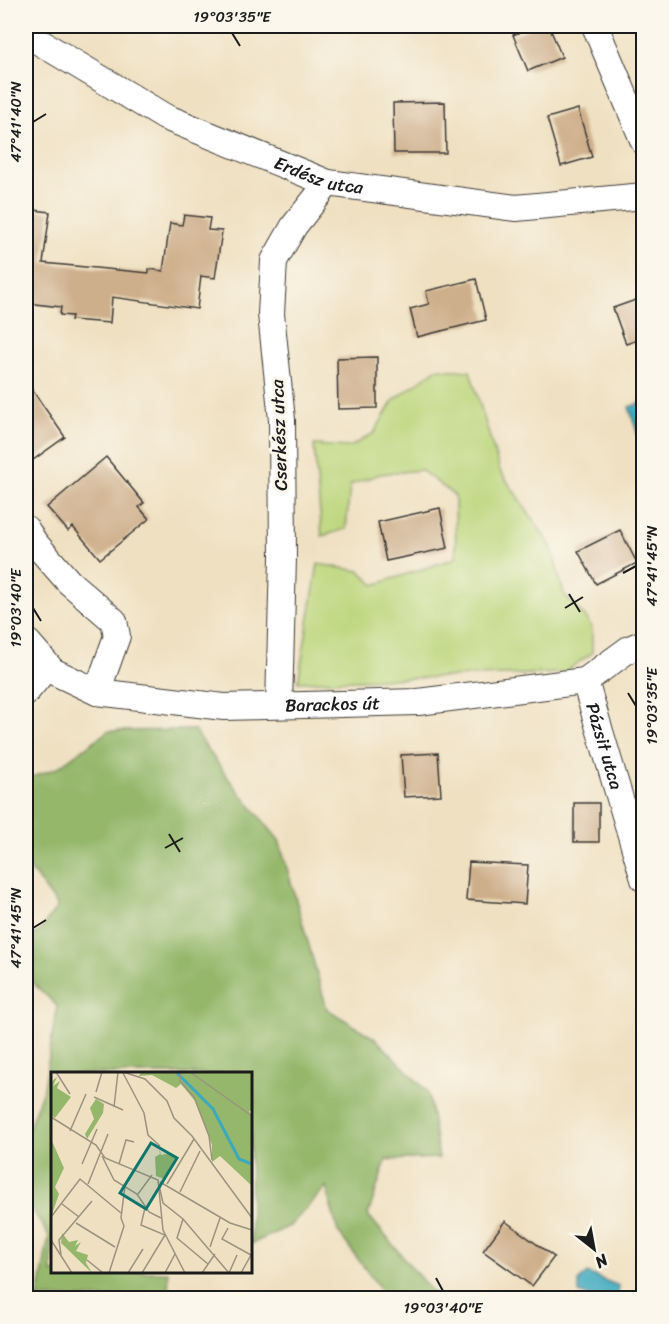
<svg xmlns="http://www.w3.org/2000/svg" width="669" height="1324" font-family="Sriracha,sans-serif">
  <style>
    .green { fill: #bbd67b; stroke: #6c794c; stroke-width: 1.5 }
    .forest { fill: #94b76b; stroke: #586a44; stroke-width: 1.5 }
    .water { fill: #3da9bd; stroke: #2c626c; stroke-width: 1.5 }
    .building { fill: #ceaf8b }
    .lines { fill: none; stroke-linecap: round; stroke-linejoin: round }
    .minor-casing { stroke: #3c3935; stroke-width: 28 }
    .tertiary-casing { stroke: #3c3935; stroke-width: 34 }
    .minor { stroke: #fff; stroke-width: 26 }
    .tertiary { stroke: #fff; stroke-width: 32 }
    .ticks { fill: none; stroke: #1c1c1c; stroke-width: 2 }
    .labels { text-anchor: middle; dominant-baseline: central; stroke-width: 6; stroke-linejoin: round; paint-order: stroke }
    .street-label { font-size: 18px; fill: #1c1c1c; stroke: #fbf7ec }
    .inset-river { fill: none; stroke: #3da9bd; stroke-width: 3 }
    .inset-road { fill: none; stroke: #9b927f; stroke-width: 1.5 }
    .view { fill: #0f766e; fill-opacity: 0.15; stroke: #0f766e; stroke-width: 3 }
    .inset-edge { fill: none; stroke: #1c1c1c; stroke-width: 3 }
    .neatline { fill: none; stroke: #1c1c1c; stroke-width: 2 }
    .ticks-label { font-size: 15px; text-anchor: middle; fill: #1c1c1c }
  </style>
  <rect width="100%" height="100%" fill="#fbf7ec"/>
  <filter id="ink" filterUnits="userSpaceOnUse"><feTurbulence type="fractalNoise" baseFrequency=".0167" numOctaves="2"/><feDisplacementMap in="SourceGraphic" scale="12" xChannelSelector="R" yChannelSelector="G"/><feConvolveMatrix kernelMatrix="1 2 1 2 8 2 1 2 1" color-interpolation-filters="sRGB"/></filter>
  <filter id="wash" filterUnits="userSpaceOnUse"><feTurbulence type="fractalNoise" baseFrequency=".008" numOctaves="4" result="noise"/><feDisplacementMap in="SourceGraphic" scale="24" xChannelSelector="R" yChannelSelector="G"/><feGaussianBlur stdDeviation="1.35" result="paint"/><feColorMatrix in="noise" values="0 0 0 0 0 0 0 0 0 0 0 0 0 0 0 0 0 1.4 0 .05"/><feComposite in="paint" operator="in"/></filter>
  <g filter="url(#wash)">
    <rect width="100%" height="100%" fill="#efe0c1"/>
    <!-- green -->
    <path class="green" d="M436,369L470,371L500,471L551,546L564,594L587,619L592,629V653L563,673L298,682L318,564L360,571L374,585L456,558L455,496L421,470L380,474L350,485L346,529L322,536L314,445L350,447L374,433L393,401Z"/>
    <!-- forest -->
    <path class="forest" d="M194,730L231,782L279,840L327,1009L376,1039L428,1092L439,1158L386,1160L368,1215L437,1298H385L378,1286L338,1232L326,1187L290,1226L251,1244L250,1074H52V1272H168L169,1298H38L49,1236L26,1199V1135L44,1087L57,1006L26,976V940L39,932L58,906L26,864V779L57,768L108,731Z"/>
    <!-- water -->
    <g class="water">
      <path d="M643,402V444L641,445L629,407Z"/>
      <path d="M587,1273L619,1286L618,1295L616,1298H593L579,1293V1281Z"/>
    </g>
    <g id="blocks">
      <!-- building -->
      <g class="building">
        <path d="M536,26H549L562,57L528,71L513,35Z"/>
        <path d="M445,102L446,153H394L393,103Z"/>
        <path d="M578,109L592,157L561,166L547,118Z"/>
        <path d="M26,209L50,212L43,263L149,273V269L163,271L170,223L182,225L184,215L210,218L208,230L222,231L215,278L201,276L197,309L112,297L110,323L71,320L72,316L60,315L61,307L26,303Z"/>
        <path d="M476,279L486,320L417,337L410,309L429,304L426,291Z"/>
        <path d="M644,297V338L626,344L613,308Z"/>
        <path d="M377,357V408L338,409L337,358Z"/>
        <path d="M26,381L65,437L26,465Z"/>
        <path d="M106,457L144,503L139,507L149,519L100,559L73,527L68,531L47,507Z"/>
        <path d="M440,508L448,548L386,561L378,522Z"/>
        <path d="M620,530L637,563L596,584L578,551Z"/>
        <path d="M438,753L441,795L404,797L401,755Z"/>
        <rect x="574" y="803" width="25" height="39"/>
        <path d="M469,862L528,865L525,904L466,900Z"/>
        <path d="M505,1221L554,1257L532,1286L483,1251Z"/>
      </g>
    </g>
  </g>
  <g filter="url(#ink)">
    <use href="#blocks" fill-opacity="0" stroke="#3c3935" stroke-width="1.5"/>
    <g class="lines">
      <!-- minor casing -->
      <g class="minor-casing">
        <g id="minor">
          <path d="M595,26L644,142"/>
          <path id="s1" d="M26,34L165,117L328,183L516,208L644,196"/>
          <path d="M26,529L34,542L69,582L114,621L117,636L97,692"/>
          <path id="s2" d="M585,681L644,879"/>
          <path id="s3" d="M26,692L46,668L97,692L224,707L418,702L585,681L629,649L644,643"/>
          <path d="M279,705L283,558L282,420L271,314L274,261L294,226L328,183"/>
        </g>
      </g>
      <!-- tertiary casing -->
      <g class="tertiary-casing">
        <path id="tertiary" d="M26,645L46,668"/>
      </g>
      <!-- minor -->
      <use href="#minor" class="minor"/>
      <!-- tertiary -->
      <use href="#tertiary" class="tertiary"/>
    </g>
  </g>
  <!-- ticks -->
  <path class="ticks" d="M232,33L240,46M33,122L46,114M623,573L636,566M569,594L580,612M33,608L41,621M565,608L583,597M628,693L636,706M169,834L180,852M165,848L183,838M33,928L46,920M436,1278L443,1291"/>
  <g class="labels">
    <!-- street labels -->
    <g class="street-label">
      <text stroke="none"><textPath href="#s1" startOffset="327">Erdész utca</textPath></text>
      <text transform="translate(279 435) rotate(-92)">Cserkész utca</text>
      <text stroke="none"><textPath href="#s3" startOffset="324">Barackos út</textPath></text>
      <text stroke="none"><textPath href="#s2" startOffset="68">Pázsit utca</textPath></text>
    </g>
  </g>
  <!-- overview -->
  <g transform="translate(51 1072)">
    <rect width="201" height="201" fill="#efe0c1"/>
    <path d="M90,0H201V38L198,39L201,46V114L169,84L161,90V73L144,29L130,12L125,16L101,3L88,4ZM6,5L2,14L9,9L6,16L20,25L4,46L0,43V10ZM45,27L53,32L52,41L36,67L34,62L43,47L39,36ZM0,67L13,96L4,115L8,122L1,142ZM108,76L110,83L120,81L125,84L113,107L105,104L104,85L109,82ZM11,161L18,170L27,168L24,174L30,170L25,179L37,183L35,191L41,201L10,171Z" fill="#94b76b"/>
    <path class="inset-river" d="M125,0L162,37L188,87L201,92"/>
    <path class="inset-road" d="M5,0L19,22M72,0L94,7L116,29L123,46L141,64L201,146M130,0L129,9L143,25L158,64L161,88M139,0L201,44M72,1L93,41L97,63L109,74M45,20L51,0M43,25L72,38M63,35L67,0M0,45L45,73L54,86L107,108L112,131L132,147L178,201M19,59L35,22M51,84L63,108L86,122L98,140L110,146M31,92L46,57M68,92L75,68L83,70M107,108L112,158L134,201M109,110L179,151L201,158M37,112L57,62M116,112L143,67M129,120L149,79M87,122L101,103M11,132L28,145M0,145L29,107L70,141M132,147L126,166L157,192M25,151L64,175M177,156L171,167L200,183M0,168L21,201M159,175L169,146M10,183L8,168L41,129M36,188L52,201M58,201L73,154L70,146L74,114M77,201L92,177M91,201L114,163L90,153L94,136M114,201L124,182M151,201L164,182M178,201L186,183M190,201L200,183"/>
    <path class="view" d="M100,71L126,86L95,137L69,121Z"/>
    <rect width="201" height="201" class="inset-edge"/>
  </g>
  <!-- margin -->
  <rect width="669" height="1324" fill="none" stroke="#fbf7ec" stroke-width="66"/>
  <!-- north arrow -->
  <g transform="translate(594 1249) rotate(149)" stroke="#fbf7ec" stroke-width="4.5" paint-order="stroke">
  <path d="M0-4.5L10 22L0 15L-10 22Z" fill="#1c1c1c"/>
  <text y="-9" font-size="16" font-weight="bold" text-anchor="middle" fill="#1c1c1c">N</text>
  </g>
  <rect x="33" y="33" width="603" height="1258" class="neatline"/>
  <g class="ticks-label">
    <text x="232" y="22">19°03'35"E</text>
    <text transform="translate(16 122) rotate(-90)" y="5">47°41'40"N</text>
    <text transform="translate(652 566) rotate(-90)" y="5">47°41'45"N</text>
    <text transform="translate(16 608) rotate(-90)" y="5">19°03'40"E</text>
    <text transform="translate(652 706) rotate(-90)" y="5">19°03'35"E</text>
    <text transform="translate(16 928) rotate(-90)" y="5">47°41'45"N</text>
    <text x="443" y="1313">19°03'40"E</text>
  </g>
</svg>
